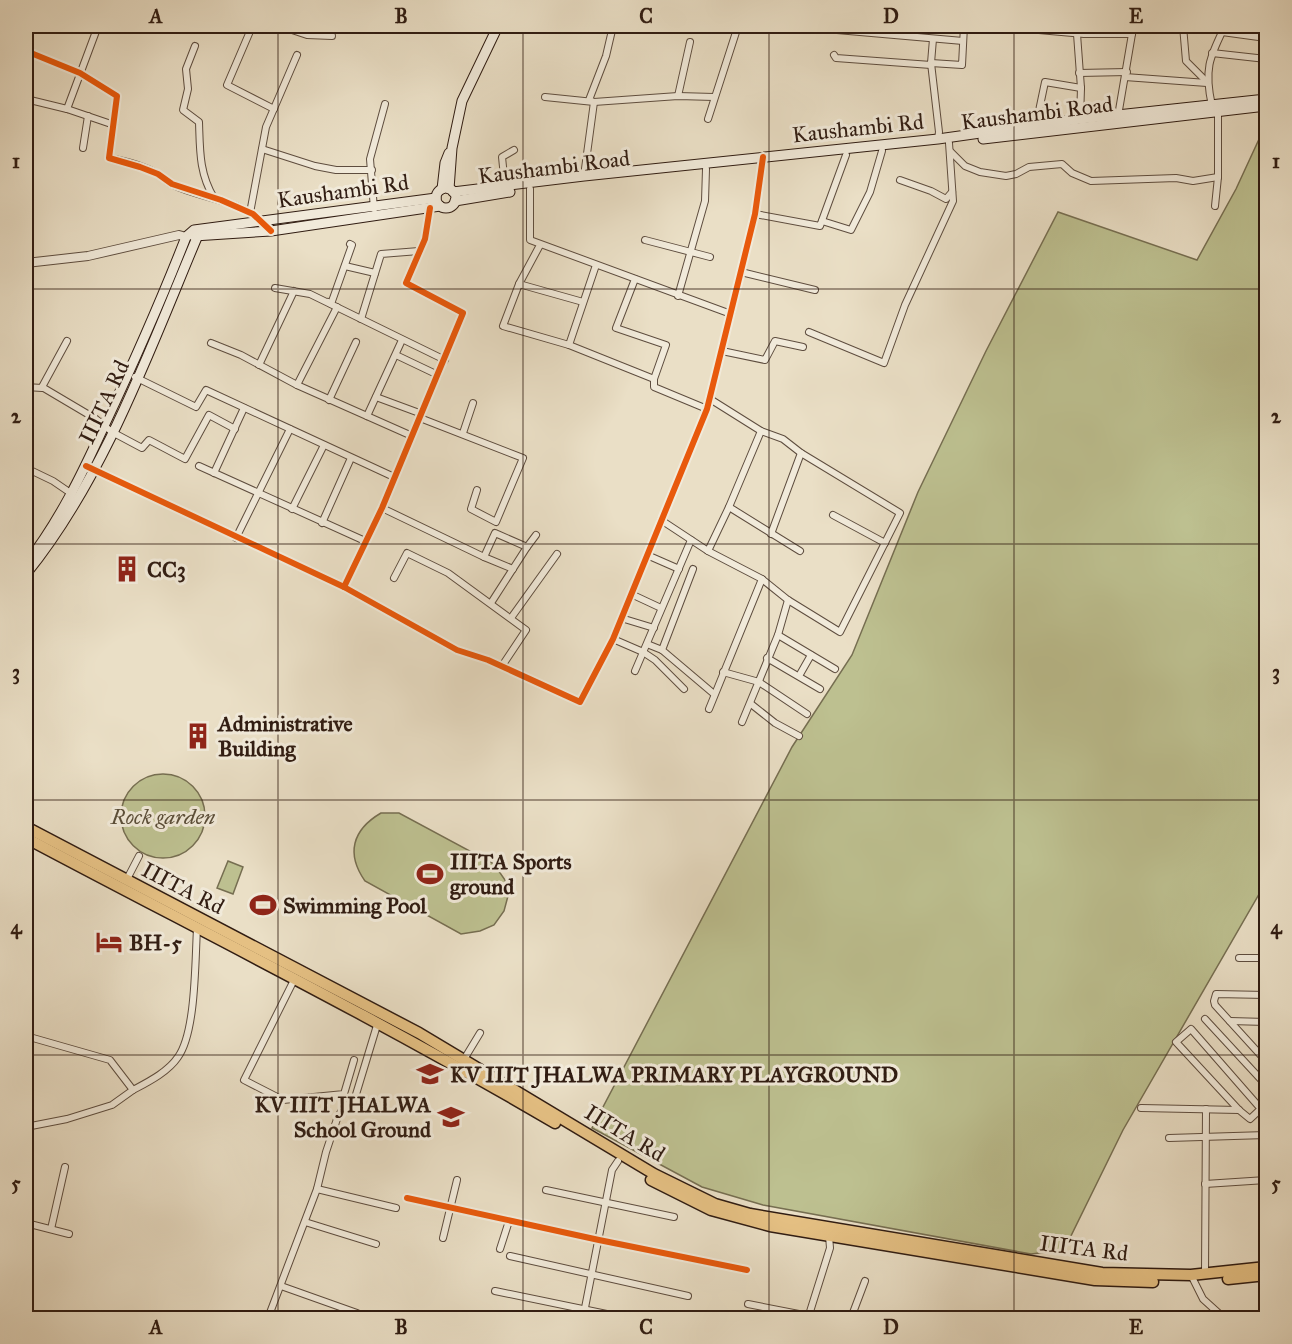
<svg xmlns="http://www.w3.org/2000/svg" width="1292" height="1344" font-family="'IM FELL Great Primer',serif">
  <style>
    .green { fill: #bdc090; stroke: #766e51; stroke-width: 1.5 }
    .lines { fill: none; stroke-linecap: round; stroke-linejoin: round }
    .minor-casing { stroke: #5e4d3f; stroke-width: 8 }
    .tertiary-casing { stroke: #5e4d3f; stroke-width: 10 }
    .secondary-casing { stroke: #301c12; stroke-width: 11 }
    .primary-casing { stroke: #301c12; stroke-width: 13 }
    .minor { stroke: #f1eada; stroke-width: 6 }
    .tertiary { stroke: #f1eada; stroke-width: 8 }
    .secondary { stroke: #f1eada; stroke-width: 9 }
    .primary { stroke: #e5c083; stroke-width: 10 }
    .cycleway-casing { stroke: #f1eada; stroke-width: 10 }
    .cycleway { stroke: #e8590c; stroke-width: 6 }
    .grid { fill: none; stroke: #301c12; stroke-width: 1.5; stroke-opacity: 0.55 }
    .labels { text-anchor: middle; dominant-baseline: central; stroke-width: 6; stroke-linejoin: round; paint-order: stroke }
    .street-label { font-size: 22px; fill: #301c12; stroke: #f1eada }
    .poi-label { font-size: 22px; font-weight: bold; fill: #301c12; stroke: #f1eada; text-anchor: start }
    .park-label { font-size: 22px; font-style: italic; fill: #5a4d38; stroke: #f1eada }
    .neatline { fill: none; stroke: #301c12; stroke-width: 2 }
    .grid-label { font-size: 20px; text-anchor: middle; font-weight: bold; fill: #301c12 }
  </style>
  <rect width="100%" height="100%" fill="#eadfc6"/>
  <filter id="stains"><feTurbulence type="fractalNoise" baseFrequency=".00333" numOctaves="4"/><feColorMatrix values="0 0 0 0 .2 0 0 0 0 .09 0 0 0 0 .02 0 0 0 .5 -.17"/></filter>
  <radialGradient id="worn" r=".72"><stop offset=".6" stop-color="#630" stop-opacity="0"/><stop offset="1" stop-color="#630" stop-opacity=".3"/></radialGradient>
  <!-- green -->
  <g class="green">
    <path d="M1266,124V882L1123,1130L1064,1250L1031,1254L763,1205L702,1187L592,1128L792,747L852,655L918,492L986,351L1058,212L1197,260L1236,189Z"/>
    <circle cx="163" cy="816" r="42"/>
    <path d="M381,813H399L494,864L505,880L508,896L504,911L494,925L480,931L461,934L365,881C346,854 352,830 381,813Z"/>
    <path d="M228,861L243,867L233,894L217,888Z"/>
  </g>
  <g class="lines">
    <!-- minor casing -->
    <g class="minor-casing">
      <g id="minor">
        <path d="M280,26L307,35L332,36"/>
        <path d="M808,26L827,29"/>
        <path d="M995,26L1084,34H1132L1134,26"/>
        <path d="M1183,26L1186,61L1207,82"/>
        <path d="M251,29L227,85L274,109"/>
        <path d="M837,30L963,41"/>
        <path d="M1222,32L1266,38"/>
        <path d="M1077,34L1081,88L1080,119"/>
        <path d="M933,39L931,63L939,132L938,139"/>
        <path d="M195,46L186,69L188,89L183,110L199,122C200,150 199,173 214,198"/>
        <path d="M26,51L80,73L117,96L109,158C125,161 144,166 158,174C163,177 167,182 173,185C202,199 238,199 262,222"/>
        <path d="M1212,53L1266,59"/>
        <path d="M834,55L836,58L931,65V63L962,65L964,26"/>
        <path d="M1079,73L1127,72"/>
        <path d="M1125,77L1207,83"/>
        <path d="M678,96L690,42"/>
        <path d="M545,97L594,102L678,96L714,97"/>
        <path d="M26,99L67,109L114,125"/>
        <path d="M1212,106C1204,70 1209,58 1225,26"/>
        <path d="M67,109L98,26"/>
        <path d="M1118,116L1132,34"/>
        <path d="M708,119L738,26"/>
        <path d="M1036,125L1045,82L1081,88"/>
        <path d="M83,148L88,116"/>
        <path d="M262,149L315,166L336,170H372"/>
        <path d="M951,152L965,166L980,172L1006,176L1016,174L1029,167L1062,164L1072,173L1091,181L1176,178L1193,181L1218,177"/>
        <path d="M584,176L594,102L589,100L606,56L613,26"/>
        <path d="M900,180L931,191L946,199L952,192"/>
        <path d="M505,186L502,157L514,150"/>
        <path d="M530,189V240L731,314"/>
        <path d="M1215,206L1218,177V112"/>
        <path d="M374,209L370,159L385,104"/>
        <path d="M250,213L266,127L297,55"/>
        <path d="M755,214L820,226L846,155"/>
        <path d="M822,221L851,230L870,192L882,151"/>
        <path d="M26,228L27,216"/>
        <path d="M645,240L710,257"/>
        <path d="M540,245L519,284L503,326L569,345L654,379V387L707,409"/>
        <path d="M345,266L375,273"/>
        <path d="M741,272L815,290"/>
        <path d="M635,279L616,328L666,345L654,379"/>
        <path d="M519,284L583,302"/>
        <path d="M275,288L310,294L445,360"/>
        <path d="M678,296L705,201L706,169"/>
        <path d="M328,302L331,304L352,245L350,244"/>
        <path d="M361,319L381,254L419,251"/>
        <path d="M809,332L884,363L905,305L953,201L949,143"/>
        <path d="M67,341L42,387L96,419L112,432L142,448L149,440L185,459L209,415L235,429"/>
        <path d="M211,343L241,355L297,385L412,436"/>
        <path d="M569,345L596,265"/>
        <path d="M722,351L765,360L775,341L803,347"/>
        <path d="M396,355L438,375"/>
        <path d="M259,365L294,291"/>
        <path d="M135,377L196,407L206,390L394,477"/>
        <path d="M297,385L337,307"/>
        <path d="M26,387L42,388"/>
        <path d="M376,397L422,414"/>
        <path d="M329,400L356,342"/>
        <path d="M367,416L402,340"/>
        <path d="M420,418L523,458L496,522L471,509L477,490"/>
        <path d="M463,433L473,403"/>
        <path d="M199,466L365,541"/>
        <path d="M26,468L53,481L72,494"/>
        <path d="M92,469L344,587L457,650L488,660L580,702L613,639L707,409L755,214L763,157"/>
        <path d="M214,473L244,408"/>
        <path d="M729,507L800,551"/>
        <path d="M382,508L484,557L495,533L527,547L536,535"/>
        <path d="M292,509L324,445"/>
        <path d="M833,515L885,543"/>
        <path d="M661,520L708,551L762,579L788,600L840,632L900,513L801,453L783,439L761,431L710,399"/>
        <path d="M322,523L351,458"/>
        <path d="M771,534L801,453"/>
        <path d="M236,538L290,429"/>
        <path d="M708,551L729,507L761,431"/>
        <path d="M647,555L679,569"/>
        <path d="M484,557L513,569"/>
        <path d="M693,569L662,650L714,694"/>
        <path d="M394,578L407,553L448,573L526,630L502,666"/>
        <path d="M344,587L382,508L463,313L406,283L425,239L430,208"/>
        <path d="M631,594L661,608"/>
        <path d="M491,603L527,547"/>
        <path d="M511,618L557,554"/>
        <path d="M621,618L654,628"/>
        <path d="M778,635L835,669"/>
        <path d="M613,639L643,652L655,660L684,689"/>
        <path d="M647,644L662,650"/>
        <path d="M767,658L820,689"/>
        <path d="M635,671L691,540"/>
        <path d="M723,672L759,682L807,714"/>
        <path d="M799,676L811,655"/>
        <path d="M751,704L775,723L799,736"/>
        <path d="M709,709L762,579"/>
        <path d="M742,722L778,635L788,600"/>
        <path d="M126,881L139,856"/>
        <path d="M1239,958H1266"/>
        <path d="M295,978L244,1080L283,1100L344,1094L354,1060"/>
        <path d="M1266,995L1216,994L1214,1001L1215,1005L1266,1061"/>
        <path d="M1205,1019L1266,1085"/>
        <path d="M1230,1021L1266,1022"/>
        <path d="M26,1036L110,1060L133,1090C148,1082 168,1072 178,1057C196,1032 195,961 197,929"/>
        <path d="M463,1061L480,1033"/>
        <path d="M1141,1108L1239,1110"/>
        <path d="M1261,1109L1191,1029L1176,1042L1239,1110L1250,1119L1266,1104"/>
        <path d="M26,1127L67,1119L112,1105L133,1090"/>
        <path d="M1169,1138L1266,1135"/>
        <path d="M26,1166L28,1154"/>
        <path d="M1205,1184L1266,1180"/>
        <path d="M317,1189L396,1208"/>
        <path d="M546,1190L674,1217"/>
        <path d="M407,1198L599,1240L747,1270"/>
        <path d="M305,1222L376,1244"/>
        <path d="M26,1223L69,1234"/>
        <path d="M51,1229L65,1167"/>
        <path d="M443,1238L457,1180"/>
        <path d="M500,1249L509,1221"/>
        <path d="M510,1256L688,1296"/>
        <path d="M1205,1274L1206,1109"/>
        <path d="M1191,1275L1203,1299L1224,1318"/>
        <path d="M281,1286L357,1313"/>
        <path d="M495,1291L626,1318"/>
        <path d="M748,1304L809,1316"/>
        <path d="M26,1314L36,1318"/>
        <path d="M268,1318L317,1189L326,1152L337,1119L343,1108L354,1101L378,1022"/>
        <path d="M583,1318L612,1170L618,1161"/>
        <path d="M808,1318L830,1248L829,1236"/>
        <path d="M851,1318L865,1281"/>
      </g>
    </g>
    <!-- tertiary casing -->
    <g class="tertiary-casing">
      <path id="tertiary" d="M26,263L88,256L179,235L186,237"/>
    </g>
    <!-- secondary casing -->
    <g class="secondary-casing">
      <g id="secondary">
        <path d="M983,139L1266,106"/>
        <circle cx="446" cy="198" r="10"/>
        <path d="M442,189L445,163L449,153"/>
        <path d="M449,189L452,148L462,101L498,26"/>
        <path d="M453,192L584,176L938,139L1080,119L1266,99"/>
        <path d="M455,201L510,192"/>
        <path d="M194,236L271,231L440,206"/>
        <path d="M26,564C59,522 82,474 104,426C133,364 161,301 186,237L194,230L436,198"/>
        <path d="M26,574C104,478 150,349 198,235"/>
      </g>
    </g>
    <!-- primary casing -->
    <g class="primary-casing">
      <g id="primary">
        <path d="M26,827L419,1033L654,1174L715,1204L750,1214L1102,1273L1191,1275L1266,1267"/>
        <path d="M26,838C203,932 382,1021 555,1123"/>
        <path d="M651,1180L711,1210L770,1226L1095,1280L1153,1282"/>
        <path d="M1228,1279L1266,1275"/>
      </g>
    </g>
    <!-- minor -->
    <use href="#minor" class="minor"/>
    <!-- tertiary -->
    <use href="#tertiary" class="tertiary"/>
    <!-- secondary -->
    <use href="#secondary" class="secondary"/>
    <!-- primary -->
    <use href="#primary" class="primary"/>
    <!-- cycleway casing -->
    <g class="cycleway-casing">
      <g id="cycleway">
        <path d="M26,51L80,73L117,96L109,158L140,167L158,174L172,184L221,200L253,214L271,231"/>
        <path d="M86,466L344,587L457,650L488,660L580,702L613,639L707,409L755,214L763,157"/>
        <path d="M344,587L382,508L463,313L406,283L425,239L430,208"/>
        <path d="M407,1198L599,1240L747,1270"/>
      </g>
    </g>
    <!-- cycleway -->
    <use href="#cycleway" class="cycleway"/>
  </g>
  <!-- grid -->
  <path class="grid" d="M278,26V1318M523,26V1318M769,26V1318M1014,26V1318M26,289H1266M26,544H1266M26,800H1266M26,1055H1266"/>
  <!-- icons -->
  <defs>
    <g id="building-bare" transform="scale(2.07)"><path d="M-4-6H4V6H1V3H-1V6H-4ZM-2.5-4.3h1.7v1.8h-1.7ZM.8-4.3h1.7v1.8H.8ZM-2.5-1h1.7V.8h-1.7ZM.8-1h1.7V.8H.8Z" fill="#8f2418" stroke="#f1eada" stroke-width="2.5" paint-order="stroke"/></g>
    <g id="stadium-bare" transform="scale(2.07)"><path d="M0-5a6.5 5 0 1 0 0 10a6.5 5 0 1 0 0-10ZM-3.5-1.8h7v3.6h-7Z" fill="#8f2418" stroke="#f1eada" stroke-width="2.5" paint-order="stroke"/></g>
    <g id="hotel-bare" transform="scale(2.07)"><path d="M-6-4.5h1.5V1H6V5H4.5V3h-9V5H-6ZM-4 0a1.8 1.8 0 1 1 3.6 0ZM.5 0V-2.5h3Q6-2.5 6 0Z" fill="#8f2418" stroke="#f1eada" stroke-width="2.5" paint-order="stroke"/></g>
    <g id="school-bare" transform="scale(2.07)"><path d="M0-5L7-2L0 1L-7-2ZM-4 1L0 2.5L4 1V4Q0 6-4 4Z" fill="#8f2418" stroke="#f1eada" stroke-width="2.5" paint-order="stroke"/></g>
  </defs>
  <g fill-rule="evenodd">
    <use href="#building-bare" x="127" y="569"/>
    <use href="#building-bare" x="198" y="736"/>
    <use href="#stadium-bare" x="430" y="874"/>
    <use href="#stadium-bare" x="263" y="905"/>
    <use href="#hotel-bare" x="109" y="942"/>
    <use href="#school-bare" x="430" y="1074"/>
    <use href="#school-bare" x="451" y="1117"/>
  </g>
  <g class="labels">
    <!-- street labels -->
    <g class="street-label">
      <text transform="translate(1037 113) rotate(-7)">Kaushambi Road</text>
      <text transform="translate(858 128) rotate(-6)">Kaushambi Rd</text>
      <text transform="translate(554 167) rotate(-7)">Kaushambi Road</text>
      <text transform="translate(343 191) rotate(-8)">Kaushambi Rd</text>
      <text transform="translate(104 402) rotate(-65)">IIITA Rd</text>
      <text transform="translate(183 888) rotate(27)">IIITA Rd</text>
      <text transform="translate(625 1133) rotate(31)">IIITA Rd</text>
      <text transform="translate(1084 1248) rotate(7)">IIITA Rd</text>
    </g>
    <!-- poi labels -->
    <g class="poi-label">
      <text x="147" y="569">CC3</text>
      <text x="218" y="723">Administrative<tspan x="218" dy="25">Building</tspan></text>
      <text x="450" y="861">IIITA Sports<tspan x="450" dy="25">ground</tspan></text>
      <text x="283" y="905">Swimming Pool</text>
      <text x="129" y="942">BH-5</text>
      <text x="450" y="1074">KV IIIT JHALWA PRIMARY PLAYGROUND</text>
      <text x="431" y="1104" text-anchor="end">KV IIIT JHALWA<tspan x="431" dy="25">School Ground</tspan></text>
    </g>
    <!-- park labels -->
    <g class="park-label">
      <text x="163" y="816">Rock garden</text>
    </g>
  </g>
  <!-- margin -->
  <rect width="1292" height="1344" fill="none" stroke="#eadfc6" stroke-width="66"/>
  <rect x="33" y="33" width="1226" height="1278" class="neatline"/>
  <g class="grid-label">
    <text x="156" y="23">A</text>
    <text x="401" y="23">B</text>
    <text x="646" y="23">C</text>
    <text x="891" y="23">D</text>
    <text x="1136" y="23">E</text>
    <text x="16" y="168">1</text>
    <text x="1276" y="168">1</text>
    <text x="16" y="423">2</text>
    <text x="1276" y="423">2</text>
    <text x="16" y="679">3</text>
    <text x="1276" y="679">3</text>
    <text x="16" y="934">4</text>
    <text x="1276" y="934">4</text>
    <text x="16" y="1190">5</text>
    <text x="1276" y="1190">5</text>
    <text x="156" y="1334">A</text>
    <text x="401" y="1334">B</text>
    <text x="646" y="1334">C</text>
    <text x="891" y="1334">D</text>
    <text x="1136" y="1334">E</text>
  </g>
  <rect width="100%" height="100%" filter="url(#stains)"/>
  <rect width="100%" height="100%" fill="url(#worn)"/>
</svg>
